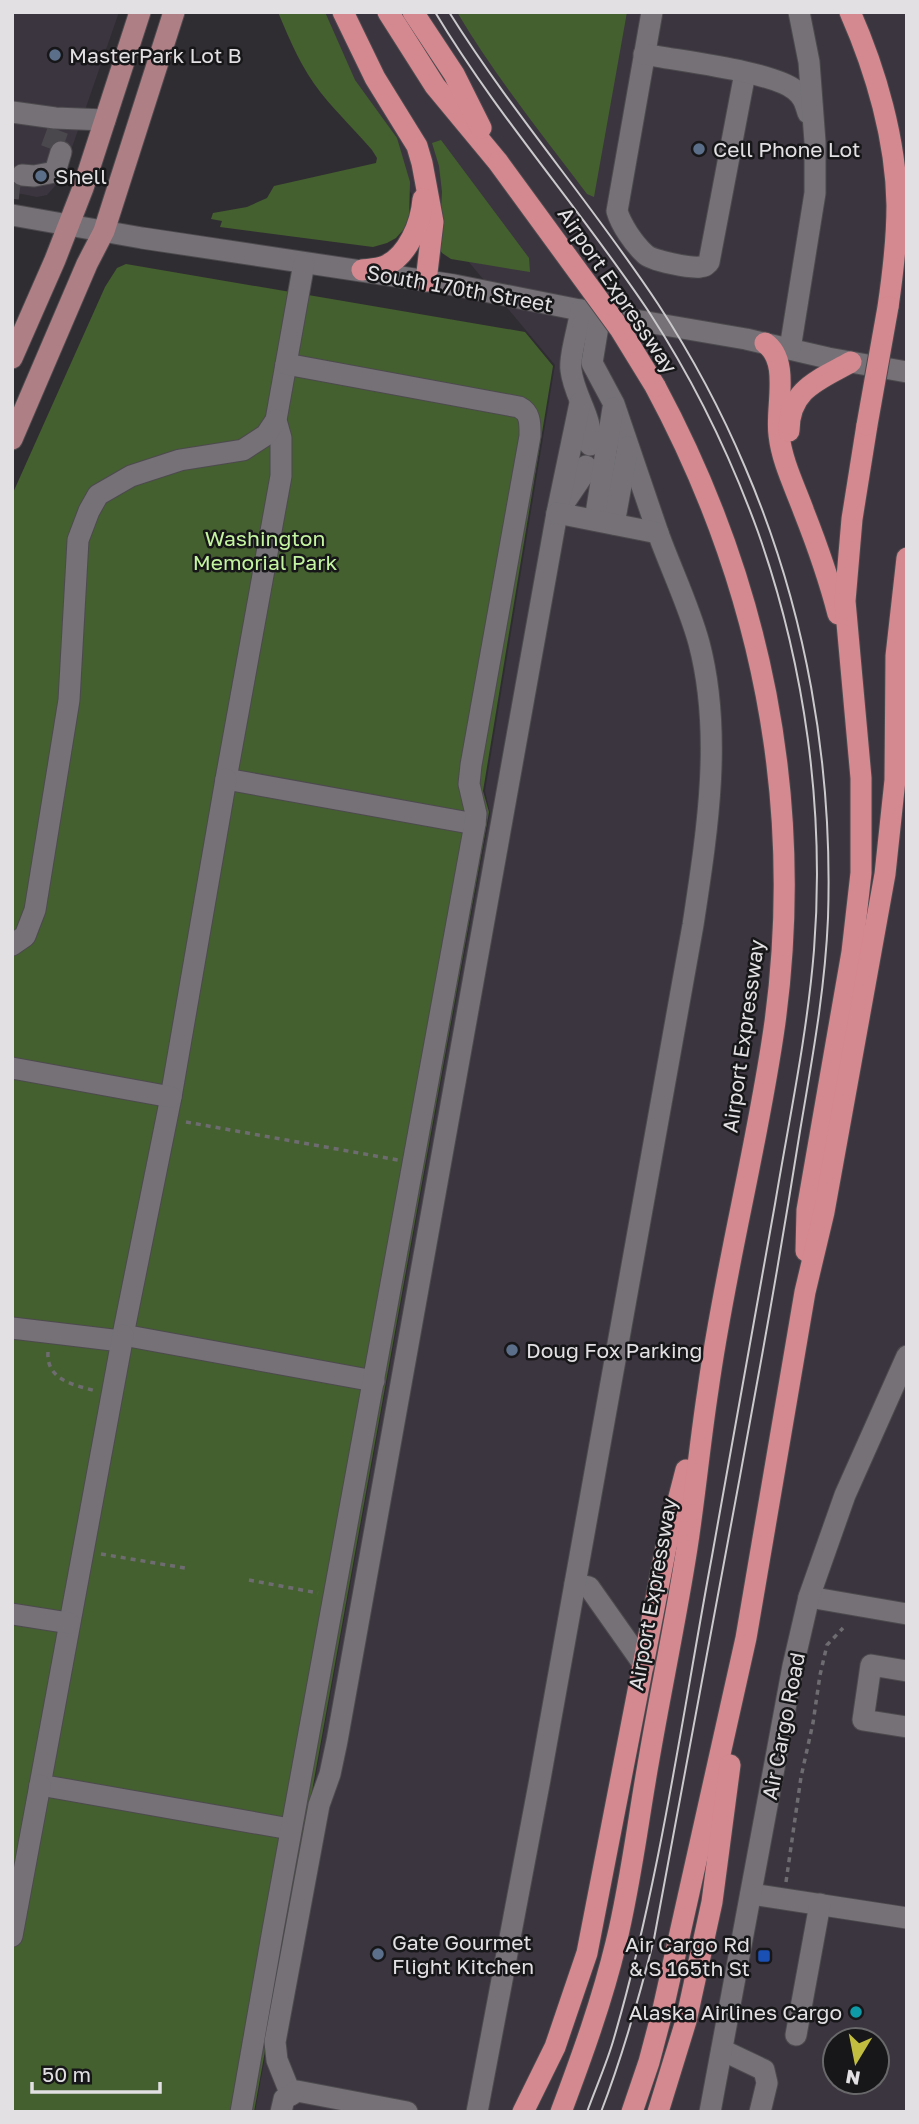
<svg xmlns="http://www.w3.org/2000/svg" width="919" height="2124" font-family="'Golos Text',sans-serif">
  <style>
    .built { fill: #3b353f; fill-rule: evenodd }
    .green { fill: #45602f }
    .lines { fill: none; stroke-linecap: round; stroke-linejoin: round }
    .minor-tunnel { stroke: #4b484d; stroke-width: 21; stroke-dasharray: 21 10; stroke-linecap: butt }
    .minor-casing { stroke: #4d4a4e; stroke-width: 23 }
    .major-casing { stroke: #4d4a4e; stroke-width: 23 }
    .highway-casing { stroke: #4d4a4e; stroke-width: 23 }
    .path { stroke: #6e6c70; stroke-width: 3.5; stroke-dasharray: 5 5; stroke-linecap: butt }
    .minor { stroke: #757177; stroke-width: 21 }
    .major { stroke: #ae7f85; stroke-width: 21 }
    .highway { stroke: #d4888f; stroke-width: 21 }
    .tram { stroke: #cbc9cc; stroke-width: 2 }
    .highway-bridge-casing { stroke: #4d4a4e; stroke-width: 23; stroke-linecap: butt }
    .highway-bridge { stroke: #d4888f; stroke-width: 21 }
    .service-dot { fill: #5c6f8a; stroke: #171618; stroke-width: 2.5 }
    .transit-dot { fill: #1a4fb4; stroke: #171618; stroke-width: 2.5 }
    .culture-dot { fill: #0f9aa8; stroke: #171618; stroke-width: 2.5 }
    .labels { text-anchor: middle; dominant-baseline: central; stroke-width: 5; stroke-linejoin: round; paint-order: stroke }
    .poi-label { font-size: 21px; fill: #e2e0e3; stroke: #171618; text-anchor: start }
    .street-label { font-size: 21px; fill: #e2e0e3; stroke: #171618 }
    .park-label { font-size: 21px; fill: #c3f49f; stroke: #171618 }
  </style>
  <rect width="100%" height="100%" fill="#302d32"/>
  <!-- built -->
  <g class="built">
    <path d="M12,12H119L61,179L47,195L37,197L12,192Z"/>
    <path d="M294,12H907V2112H255L490,813L485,791L555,365L340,108ZM835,2040H877V2082H835Z"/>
  </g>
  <!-- green -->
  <g class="green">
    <path d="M278,12H325L355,80L397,138L410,182L409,220L404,229L396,238L387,243L373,247L220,227L222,221L211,219L213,213L247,207L267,198L274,186L376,163L377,158L372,150C356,131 337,113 321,93C302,69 290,41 278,12Z"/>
    <path d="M457,12H627L594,197L587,194C542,134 495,76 457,12Z"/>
    <path d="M441,140L529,258L530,272L451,259L442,253L439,248L442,192L439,166L432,143Z"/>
    <path d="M126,264L525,332L553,366L483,791L489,812L254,2112H12V495L105,287L117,268Z"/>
  </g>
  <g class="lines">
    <!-- minor-tunnel -->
    <g class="minor-tunnel">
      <path d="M51,149L58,130"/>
      <path d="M12,188L20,189"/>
    </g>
    <!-- minor casing -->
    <g class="minor-casing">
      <g id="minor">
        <path d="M652,12L617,211C621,225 634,244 645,254C652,261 690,268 700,267C706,266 705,266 709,262L745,73"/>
        <path d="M644,54C678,61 771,71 795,90C803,96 805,103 808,113"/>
        <path d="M12,112L55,118L105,120"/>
        <path d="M22,175L34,176L55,172L61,152"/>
        <path d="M12,215L142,238L454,285L600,314L746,339L828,358L907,372"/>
        <path d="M581,310C579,325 569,357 571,370C574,397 594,418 590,445"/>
        <path d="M600,314L592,363L614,404L658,533"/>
        <path d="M790,349L815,193V142L809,62L799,12"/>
        <path d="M286,364L276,420L281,438V476L226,779L475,824"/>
        <path d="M564,503L585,472L586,466"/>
        <path d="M595,520L613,408"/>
        <path d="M614,524L628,447"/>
        <path d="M226,779L171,1097L123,1335L374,1381"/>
        <path d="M12,945L25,936L35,910L69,700L78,540L89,511L98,495L131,476L180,460L243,450L266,435L276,420"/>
        <path d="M12,1068L171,1097"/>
        <path d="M12,1328L121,1341"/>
        <path d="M123,1335L40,1785L290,1829"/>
        <path d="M575,1584L589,1587L644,1665"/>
        <path d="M809,1597L907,1614"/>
        <path d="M12,1614L69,1623"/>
        <path d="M907,1671L871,1665L863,1720L907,1727"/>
        <path d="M751,1894L907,1918"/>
        <path d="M12,1936L40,1785"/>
        <path d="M796,2035L820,1904"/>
        <path d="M722,2050L764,2070L767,2083L760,2112"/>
        <path d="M291,2095L277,2060L275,2042L319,1805L330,1774L337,1741L557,513L580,403"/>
        <path d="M241,2112C315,1682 400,1254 475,824L476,814L469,784L471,765L530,436C530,424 531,413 519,407L286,364L304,263"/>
        <path d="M281,2112L284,2099L297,2091L407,2112"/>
        <path d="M477,2112L540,1779L693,925C707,833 723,734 699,643C689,606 671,569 658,533L557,513"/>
        <path d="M710,2112L793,1666L809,1597L845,1495L907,1356"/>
      </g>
    </g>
    <!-- major casing -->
    <g class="major-casing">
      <g id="major">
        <path d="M12,358L55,260L83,188L140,12"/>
        <path d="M12,439L87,264L104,231L174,12"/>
      </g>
    </g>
    <!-- highway casing -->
    <g class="highway-casing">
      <g id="highway">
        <path d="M343,12L375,78L417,146L422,163L433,222L426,281"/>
        <path d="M388,12L435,86L498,162"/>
        <path d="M413,12L454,74L481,128"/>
        <path d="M850,12C876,71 896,140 897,205C897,239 893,273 888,307"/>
        <path d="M362,270C370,269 378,269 385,266C408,256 421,223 423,199"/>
        <path d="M765,343C791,361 775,408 779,435C782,462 795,487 804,512C817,545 829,579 838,614"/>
        <path d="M789,431C789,389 819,380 851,362"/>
        <path d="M806,1251L807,1210L852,952L861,873V778L845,601L852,519L867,425"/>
        <path d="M523,2112L555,2047L587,1953L666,1547L686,1470"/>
        <path d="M561,2112C582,2056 602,2001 616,1943C631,1882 638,1820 649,1759C661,1689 676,1619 687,1548C695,1496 700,1442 708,1390C725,1266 758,1145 775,1022C805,799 761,583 655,386"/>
        <path d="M632,2112L649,2062L663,2009L746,1638L805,1292L824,1212L885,874L895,780L896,656L907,558"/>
        <path d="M658,2112L686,2021L712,1902L730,1765"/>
      </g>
    </g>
    <!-- path -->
    <g class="path">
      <path d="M186,1122L398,1160"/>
      <path d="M48,1352C46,1380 74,1385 96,1391"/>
      <path d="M101,1554L185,1568"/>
      <path d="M249,1580L318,1593"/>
      <path d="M786,1882L801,1777L813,1723L820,1675L827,1645L843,1628"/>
    </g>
    <!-- minor -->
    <use href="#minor" class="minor"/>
    <!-- major -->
    <use href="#major" class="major"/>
    <!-- highway -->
    <use href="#highway" class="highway"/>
    <!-- tram -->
    <g class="tram">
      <path d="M435,12C498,117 581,210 649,312C694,381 730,455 758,532C805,665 825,810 814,950C807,1036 789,1120 775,1204C754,1322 733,1439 712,1556C682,1717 660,1881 614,2038C607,2063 596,2087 587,2112"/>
      <path d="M449,12C513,114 592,204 658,304C692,356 721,410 745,467C806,609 833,764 828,918C825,990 812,1060 800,1131C786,1219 771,1307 755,1394C722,1576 688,1758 654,1939C639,1998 623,2055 601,2112"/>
    </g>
    <!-- highway-bridge casing -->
    <g class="highway-bridge-casing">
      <g id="highway-bridge">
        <path d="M498,162L620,329L655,386"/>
        <path d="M867,425L888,307"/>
      </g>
    </g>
    <!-- highway-bridge -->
    <use href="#highway-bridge" class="highway-bridge"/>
  </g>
  <!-- markers -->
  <g class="service-dot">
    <circle cx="55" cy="55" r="7"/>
    <circle cx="699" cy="149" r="7"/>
    <circle cx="41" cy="176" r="7"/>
    <circle cx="512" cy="1350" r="7"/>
    <circle cx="378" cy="1954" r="7"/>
  </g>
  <rect class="transit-dot" x="757" y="1949" width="14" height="14" rx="3.5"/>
  <circle class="culture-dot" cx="856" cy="2012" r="7"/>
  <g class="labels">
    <!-- poi labels -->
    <g class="poi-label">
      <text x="69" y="55">MasterPark Lot B</text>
      <text x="713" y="149">Cell Phone Lot</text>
      <text x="55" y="176">Shell</text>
      <text x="526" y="1350">Doug Fox Parking</text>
      <text x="392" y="1942">Gate Gourmet<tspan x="392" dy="24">Flight Kitchen</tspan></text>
      <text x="750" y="1944" text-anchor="end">Air Cargo Rd<tspan x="750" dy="24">&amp; S 165th St</tspan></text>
      <text x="842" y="2012" text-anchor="end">Alaska Airlines Cargo</text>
    </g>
    <!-- street labels -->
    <g class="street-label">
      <text transform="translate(460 288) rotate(10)">South 170th Street</text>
      <text transform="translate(618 290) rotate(56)">Airport Expressway</text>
      <text transform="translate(743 1036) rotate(-82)">Airport Expressway</text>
      <text transform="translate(652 1594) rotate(-80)">Airport Expressway</text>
      <text transform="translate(783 1726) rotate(-79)">Air Cargo Road</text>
    </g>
    <!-- park labels -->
    <g class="park-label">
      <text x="265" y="538">Washington<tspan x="265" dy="24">Memorial Park</tspan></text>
    </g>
  </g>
  <!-- border -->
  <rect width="919" height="2124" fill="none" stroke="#e2e0e3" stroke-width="28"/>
  <!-- north arrow -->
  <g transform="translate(856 2061) rotate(190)"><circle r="33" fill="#171618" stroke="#686769" stroke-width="2"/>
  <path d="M0-5L12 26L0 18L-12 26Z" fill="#c1be40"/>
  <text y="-10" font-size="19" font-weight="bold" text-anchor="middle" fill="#e2e0e3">N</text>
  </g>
  <!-- scale -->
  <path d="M32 2082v10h128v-10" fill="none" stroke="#e2e0e3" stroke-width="3.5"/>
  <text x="42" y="2082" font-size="21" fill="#e2e0e3" stroke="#171618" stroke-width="5" paint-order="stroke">50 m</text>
</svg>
